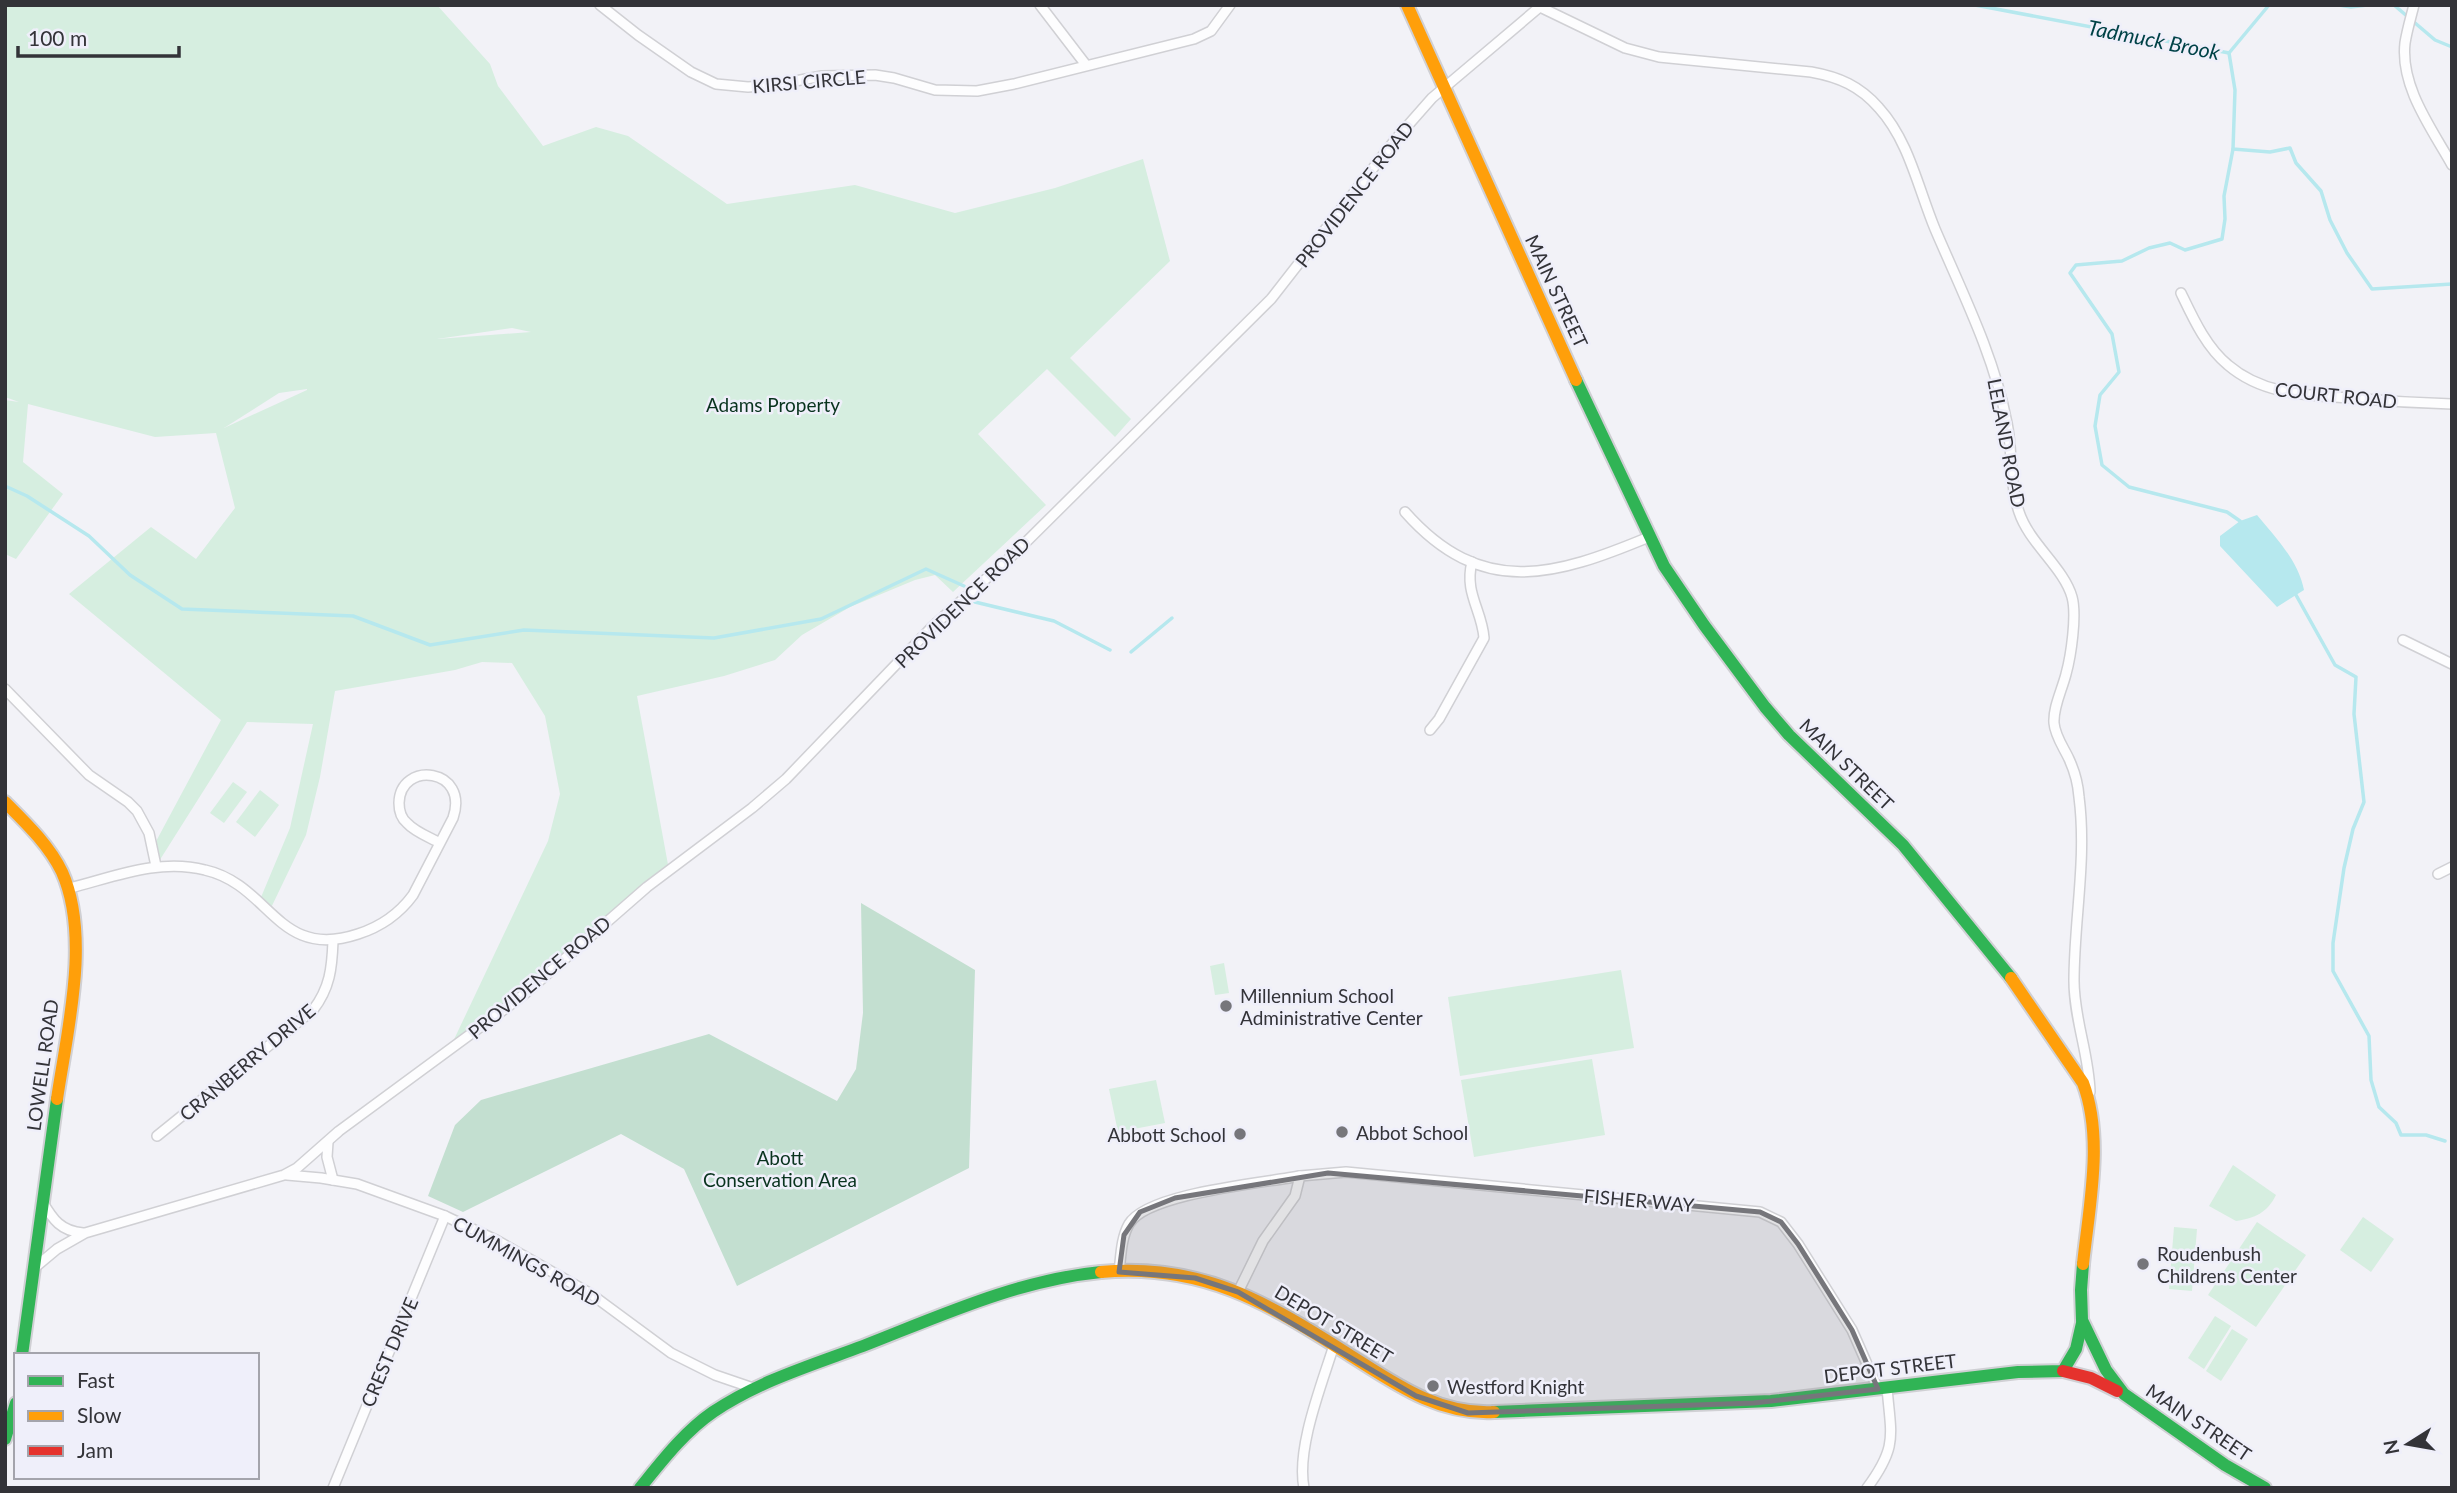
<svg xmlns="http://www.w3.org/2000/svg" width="2457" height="1493" font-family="Lato,sans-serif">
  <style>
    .green { fill: #d6eee0; fill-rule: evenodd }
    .forest { fill: #c3dfd0 }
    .water { fill: #b6e8ee }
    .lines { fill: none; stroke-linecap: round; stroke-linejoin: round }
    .stream { stroke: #b6e8ee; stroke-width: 3.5 }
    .street-casing { stroke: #d0d0d4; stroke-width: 12 }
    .fast-casing { stroke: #d0d0d4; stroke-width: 16 }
    .slow-casing { stroke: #d0d0d4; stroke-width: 16 }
    .jam-casing { stroke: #d0d0d4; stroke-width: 16 }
    .street { stroke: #fdfdfe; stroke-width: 9 }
    .fast { stroke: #30b455; stroke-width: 12 }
    .slow { stroke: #ff9f0a; stroke-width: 12 }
    .jam { stroke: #e5322d; stroke-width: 12 }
    .marked { fill: #76767b; fill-opacity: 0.2; stroke: #76767b; stroke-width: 5; stroke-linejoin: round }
    .poi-dot { fill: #76767b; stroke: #efeffa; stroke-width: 2.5 }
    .labels { text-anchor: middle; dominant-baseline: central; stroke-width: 5; stroke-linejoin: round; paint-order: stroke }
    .street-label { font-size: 19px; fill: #333338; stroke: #efeffa }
    .park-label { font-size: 19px; fill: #09331e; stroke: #efeffa }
    .poi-label { font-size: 19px; fill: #333338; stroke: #efeffa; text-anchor: start }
    .water-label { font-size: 21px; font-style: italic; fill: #004247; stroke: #efeffa }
  </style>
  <rect width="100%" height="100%" fill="#f2f2f7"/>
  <!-- green -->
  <g class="green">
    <path d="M5,5H437L490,64L498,86L543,146L596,127L628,136L727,204L855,185L955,213L1055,188L1143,159L1170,261L1070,358L1131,419L1115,437L1047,369L978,434L1046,505L953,592L935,575L915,580L850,607L802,635L775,660L724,676L637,696L669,870L449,1050L548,841L560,794L545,716L512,663L482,662L455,670L335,691L320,777L306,835L269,912L259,902L290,828L313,724L247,722L156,866L153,847L221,720L69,594L151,527L196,559L235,508L216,433L155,437L28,404L23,462L63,494L16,559L5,554V400L19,402L5,397ZM512,328L531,332L437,339ZM307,389V390L224,428L279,393Z"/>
    <path d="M233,782L247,792L224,823L210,813Z"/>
    <path d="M260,790L279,805L255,837L236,822Z"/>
    <path d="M1224,963L1229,993L1215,995L1210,966Z"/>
    <path d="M1621,970L1634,1048L1460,1076L1448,997Z"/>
    <path d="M1592,1059L1605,1135L1474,1157L1461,1080Z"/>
    <path d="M1156,1080L1165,1123L1118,1132L1109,1089Z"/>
    <path d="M2233,1165L2276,1195C2267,1213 2255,1218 2236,1221L2209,1206Z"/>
    <path d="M2363,1217L2394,1239L2371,1272L2340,1250Z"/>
    <path d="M2257,1222L2306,1255L2256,1327L2208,1295Z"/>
    <path d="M2174,1227L2197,1229L2192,1291L2169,1289Z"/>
    <path d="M2215,1316L2231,1326L2204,1369L2188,1358Z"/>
    <path d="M2232,1329L2248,1339L2221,1381L2206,1371Z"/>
  </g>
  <!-- forest -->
  <path class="forest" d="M861,903L975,970L969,1168L737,1286L684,1169L621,1134L463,1212L428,1196L455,1125L481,1100L709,1034L837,1101L856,1069L863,1013Z"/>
  <!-- water -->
  <path class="water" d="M2257,515C2276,538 2298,560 2304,590L2277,607L2220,546V536L2240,521Z"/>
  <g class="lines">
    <!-- stream -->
    <g class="stream">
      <path d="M1975,5L2229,53L2269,5"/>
      <path d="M2339,5L2351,7L2367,5"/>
      <path d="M2394,5L2435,40L2452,47"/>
      <path d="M2229,53L2235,90L2233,149L2270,152L2290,148L2296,163L2321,191L2330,220L2347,253L2372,289L2452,284"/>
      <path d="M2233,149L2224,196L2225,219L2222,239L2185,250L2170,243L2149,248L2122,261L2076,265L2070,273L2112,334L2119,372L2100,395L2095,426L2102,465L2129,487L2227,512L2240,521"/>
      <path d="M5,486L27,496L89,536L130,575L182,609L353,616L430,645L524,630L714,638L821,619L926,569L964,586"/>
      <path d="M2296,595L2335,665L2356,677L2354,714L2364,802L2353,829L2344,868L2333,943V971L2369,1036L2371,1080L2379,1107L2396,1123L2401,1135H2426L2445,1141"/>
      <path d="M975,602L1054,621L1110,650"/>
      <path d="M1131,652L1172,618"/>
    </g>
    <!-- street casing -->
    <g class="street-casing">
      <g id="street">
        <path d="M600,5L638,35L691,72L716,84L748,87L774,85L822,76L875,75L894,78L935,90L977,91L1014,84L1194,39L1211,31L1230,5"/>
        <path d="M1040,5L1086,65"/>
        <path d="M2414,5C2411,17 2407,30 2405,43C2400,87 2432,129 2452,165"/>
        <path d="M1538,6L1625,48L1659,57L1811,72C1839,77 1860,86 1879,108C1909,141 1918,188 1935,229C1962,292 1994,355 2007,423C2013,452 2009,483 2019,512C2029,543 2064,568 2072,597C2077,615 2071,656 2066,674C2062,690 2053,707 2054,723C2055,736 2064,748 2069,759C2075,772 2078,783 2079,797C2087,859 2074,920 2074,981C2074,1019 2089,1054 2090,1092"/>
        <path d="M2181,293C2193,318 2206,347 2228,365C2263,395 2307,395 2350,398C2384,401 2418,403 2452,404"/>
        <path d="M1405,512C1482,599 1555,576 1649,537"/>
        <path d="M2403,640L2452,664"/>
        <path d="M5,689L89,775L128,802L137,811L149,833L156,866"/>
        <path d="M1430,730L1439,719L1484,638C1482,610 1464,593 1472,562"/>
        <path d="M2438,874L2452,867"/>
        <path d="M70,888C114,877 159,858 205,870C271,885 277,961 358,934C380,927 399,914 413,895L453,818C470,768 400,760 399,803C399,811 401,818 407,823C415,832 429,837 440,843"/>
        <path d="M157,1136L313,1010C330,988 332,968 333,941"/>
        <path d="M328,1142L327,1157L333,1180"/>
        <path d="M287,1175L321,1178L357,1184L445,1216L496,1240L591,1294L671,1353L715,1375L753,1388"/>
        <path d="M42,1201C53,1220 61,1231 83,1233"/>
        <path d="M33,1269L57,1249L85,1233L284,1175L297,1168L339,1131L521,997L647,887L752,808L786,779L932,627L1015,553L1271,299L1395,140L1432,98L1542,5"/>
        <path d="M1119,1272C1121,1256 1121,1238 1129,1224C1147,1193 1264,1183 1300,1176"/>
        <path d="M1238,1292L1263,1241L1295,1196L1300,1176L1346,1172L1760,1212L1781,1222L1798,1244L1852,1330L1878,1389"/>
        <path d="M333,1488L445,1216"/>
        <path d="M1304,1488C1296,1448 1322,1384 1334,1345"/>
        <path d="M1867,1488C1898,1446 1891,1436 1887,1388"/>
      </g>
    </g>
    <!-- fast casing -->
    <g class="fast-casing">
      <g id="fast">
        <path d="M1576,380L1664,566L1704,625L1765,707L1789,735L1903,845L2011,978"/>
        <path d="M2083,1264L2081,1290L2082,1320L2106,1370L2124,1394L2225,1465L2265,1488"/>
        <path d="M22,1355L57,1099"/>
        <path d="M1494,1412L1771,1401L2018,1372L2063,1371L2076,1349L2082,1323"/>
        <path d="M5,1439L16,1403"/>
        <path d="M640,1488C662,1461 684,1432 713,1412C759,1381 812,1365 863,1346C940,1316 1018,1280 1101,1272"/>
      </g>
    </g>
    <!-- slow casing -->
    <g class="slow-casing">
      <g id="slow">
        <path d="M1407,5L1576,380"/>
        <path d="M5,802C26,823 49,845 62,872C91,937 67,1031 57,1099"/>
        <path d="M2011,978L2083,1083C2104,1138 2089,1206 2083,1264"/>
        <path d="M1101,1272C1202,1263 1266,1302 1348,1354C1394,1383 1437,1415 1494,1412"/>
      </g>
    </g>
    <!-- jam casing -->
    <g class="jam-casing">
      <path id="jam" d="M2063,1371L2091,1378L2117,1391"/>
    </g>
    <!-- street -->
    <use href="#street" class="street"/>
    <!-- fast -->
    <use href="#fast" class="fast"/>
    <!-- slow -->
    <use href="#slow" class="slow"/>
    <!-- jam -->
    <use href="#jam" class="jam"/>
  </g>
  <!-- marked area -->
  <path class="marked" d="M1328,1173L1760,1212L1781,1222L1798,1244L1852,1330L1878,1389L1754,1403L1468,1413L1416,1396L1238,1292L1195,1278L1119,1272L1124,1235L1140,1212L1175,1198Z"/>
  <!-- markers -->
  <g class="poi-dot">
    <circle cx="1226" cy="1006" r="7"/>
    <circle cx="1342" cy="1132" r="7"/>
    <circle cx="1240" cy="1134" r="7"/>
    <circle cx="2143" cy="1264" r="7"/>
    <circle cx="1433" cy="1386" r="7"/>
  </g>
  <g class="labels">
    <!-- street labels -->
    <g class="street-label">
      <text transform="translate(809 81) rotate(-5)">KIRSI CIRCLE</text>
      <text transform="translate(1354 194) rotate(-52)">PROVIDENCE ROAD</text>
      <text transform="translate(1557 291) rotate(65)">MAIN STREET</text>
      <text transform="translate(2336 395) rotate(6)">COURT ROAD</text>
      <text transform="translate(2007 443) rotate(79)">LELAND ROAD</text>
      <text transform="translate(962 602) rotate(-44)">PROVIDENCE ROAD</text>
      <text transform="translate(1847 764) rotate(44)">MAIN STREET</text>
      <text transform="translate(539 977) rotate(-40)">PROVIDENCE ROAD</text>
      <text transform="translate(247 1062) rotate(-40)">CRANBERRY DRIVE</text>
      <text transform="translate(42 1065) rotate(-82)">LOWELL ROAD</text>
      <text transform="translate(1639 1200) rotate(5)">FISHER WAY</text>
      <text transform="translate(527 1261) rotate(29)">CUMMINGS ROAD</text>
      <text transform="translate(1334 1324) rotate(31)">DEPOT STREET</text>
      <text transform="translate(389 1352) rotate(-67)">CREST DRIVE</text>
      <text transform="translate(1890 1368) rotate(-7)">DEPOT STREET</text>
      <text transform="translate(2199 1422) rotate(34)">MAIN STREET</text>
    </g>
    <!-- park labels -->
    <g class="park-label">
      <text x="773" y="404">Adams Property</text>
      <text x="780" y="1157">Abott<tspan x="780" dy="22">Conservation Area</tspan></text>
    </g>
    <!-- poi labels -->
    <g class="poi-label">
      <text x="1240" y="995">Millennium School<tspan x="1240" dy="22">Administrative Center</tspan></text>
      <text x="1356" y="1132">Abbot School</text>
      <text x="1226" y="1134" text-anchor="end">Abbott School</text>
      <text x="2157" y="1253">Roudenbush<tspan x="2157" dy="22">Childrens Center</tspan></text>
      <text x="1447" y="1386">Westford Knight</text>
    </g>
    <!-- water labels -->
    <g class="water-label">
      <text transform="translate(2154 39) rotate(11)">Tadmuck Brook</text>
    </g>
  </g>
  <!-- border -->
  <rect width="2457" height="1493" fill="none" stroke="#333338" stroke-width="14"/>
  <!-- legend -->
  <rect x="14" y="1353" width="245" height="126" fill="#efeffa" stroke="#a4a4ac" stroke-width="2"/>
  <rect x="28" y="1376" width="35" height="10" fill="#30b455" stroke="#a4a4ac" stroke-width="2"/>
  <text x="77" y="1388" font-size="21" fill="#333338">Fast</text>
  <rect x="28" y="1411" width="35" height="10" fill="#ff9f0a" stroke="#a4a4ac" stroke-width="2"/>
  <text x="77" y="1423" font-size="21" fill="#333338">Slow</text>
  <rect x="28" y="1446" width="35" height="10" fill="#e5322d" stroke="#a4a4ac" stroke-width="2"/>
  <text x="77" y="1458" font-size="21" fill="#333338">Jam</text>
  <!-- north arrow -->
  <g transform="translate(2408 1444) rotate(259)" stroke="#efeffa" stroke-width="5" paint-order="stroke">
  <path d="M0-5L12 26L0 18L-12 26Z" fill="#333338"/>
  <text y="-10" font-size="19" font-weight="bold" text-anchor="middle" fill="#333338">N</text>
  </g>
  <!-- scale -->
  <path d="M18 46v10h161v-10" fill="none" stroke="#333338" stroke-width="3.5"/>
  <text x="28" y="46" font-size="21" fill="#333338" stroke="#efeffa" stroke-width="5" paint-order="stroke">100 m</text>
</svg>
